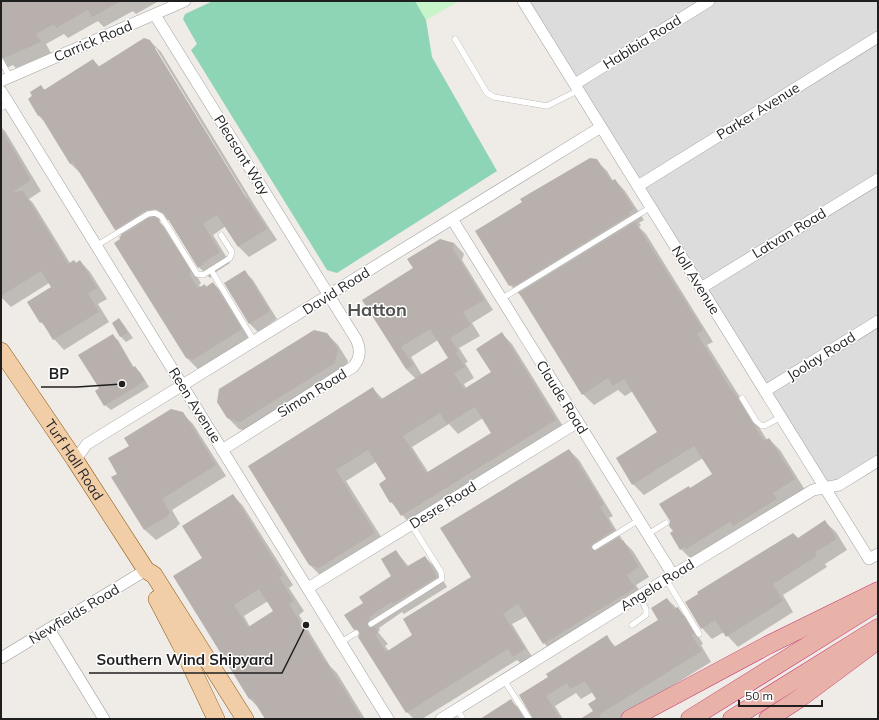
<svg xmlns="http://www.w3.org/2000/svg" width="879" height="720" font-family="Mulish,sans-serif">
  <style>
    .residential { fill: #dddcdc }
    .park { fill: #c8f4c9 }
    .pitch { fill: #8dd5b5 }
    .shadow { fill: #0003; fill-rule: evenodd }
    .building { fill: #b8b0ac; fill-rule: evenodd }
    .lines { fill: none; stroke-linecap: round; stroke-linejoin: round }
    .service-casing { stroke: #a0a0a0; stroke-width: 6 }
    .minor-casing { stroke: #a0a0a0; stroke-width: 12 }
    .primary-casing { stroke: #8a5a10; stroke-width: 18 }
    .trunk-casing { stroke: #c83872; stroke-width: 19 }
    .service { stroke: #fff; stroke-width: 5.5 }
    .minor { stroke: #fff; stroke-width: 11 }
    .primary { stroke: #f2cea8; stroke-width: 17 }
    .trunk { stroke: #e8b2a8; stroke-width: 18 }
    .labels { text-anchor: middle; dominant-baseline: central; stroke-width: 3; stroke-linejoin: round; paint-order: stroke }
    .street-label { font-size: 14px; fill: #1f1f1f; stroke: #fff }
    .district-label { font-size: 18px; font-weight: bold; fill: #525252; stroke: #fff }
    .leader { fill: none; stroke: #1f1f1f; stroke-width: 1.5 }
    .callout-dot { fill: #1f1f1f; stroke: #fff; stroke-width: 1.5 }
    .callout-label { font-size: 15px; text-anchor: middle; font-weight: bold; fill: #1f1f1f; stroke: #fff; stroke-width: 3; stroke-linejoin: round; paint-order: stroke }
  </style>
  <rect width="100%" height="100%" fill="#efebe6"/>
  <!-- residential -->
  <path class="residential" d="M523,1H878V461L823,488Z"/>
  <!-- park -->
  <path class="park" d="M415,1H459L426,20Z"/>
  <!-- pitch -->
  <path class="pitch" d="M213,1H415L426,20L432,57L497,171L337,273L327,270L191,50L197,44L183,19L185,14Z"/>
  <!-- shadow -->
  <g class="shadow">
    <path d="M1,1H159L136,14L133,11L104,27L98,21L68,38L64,34L46,44L51,53L16,68L13,65L1,71Z"/>
    <path d="M150,41L161,52L255,206L277,240L249,257L238,246L226,226L213,235L230,263L213,274L214,275L210,278L199,267L169,220L158,221L169,231L201,283L199,285L201,288L206,287L213,283L224,294L252,340L204,370L198,369L187,358L122,236L115,229L81,174L70,163L44,121L39,116L29,99L41,86L45,90L93,60L100,67ZM154,48H156L247,198L246,199Z"/>
    <path d="M1,127L5,131L41,191L29,199L33,203L70,263L74,261L76,263L80,261L90,272L107,299L98,304L109,322L64,350L54,339L48,329L41,322L52,288L49,283L11,307L1,297Z"/>
    <path d="M596,160L607,171L613,181L615,180L625,191L644,220L639,223L641,225L639,227L646,234L713,342L707,345L767,440L769,439L780,450L805,490L692,560L681,549L674,532L690,489L713,474L703,458L644,495L633,484L658,433L633,391L625,396L618,390L594,405L583,394L522,295L521,296L510,285Z"/>
    <path d="M454,243L464,254L462,260L493,310L472,323L480,336L459,348L468,362L465,363L474,378L464,384L466,388L492,372L502,334L512,344L566,431L412,526L391,502L387,479L376,462L346,481L385,543L320,575L310,565L249,466L372,388L383,399L416,379L406,369L363,300ZM438,340L449,358L422,375L411,357ZM483,418L492,433L428,472L412,447L449,424L458,434Z"/>
    <path d="M245,272L253,280L277,319L258,332L250,324L226,284Z"/>
    <path d="M119,319L124,325L133,338L126,342L121,337L113,323Z"/>
    <path d="M327,334L338,345L348,361L345,373L251,432L239,429L228,418Z"/>
    <path d="M112,335L118,340L134,368L140,372L149,387L111,410L105,405L100,389Z"/>
    <path d="M182,413L193,424L226,476L172,510L180,524L177,526V527L156,540L145,530L113,477L118,474L130,446Z"/>
    <path d="M569,450L579,460L613,516L609,518L623,541L633,551L649,577L636,585L644,598L554,654L544,643L527,616L512,624L534,660L524,666L517,660L422,719H414L407,712L360,635L354,629L364,604L393,577L396,551L409,567L425,557L435,567L447,587L404,614L402,612L379,628L380,630L378,632L388,644L385,646L389,651L414,636L472,578Z"/>
    <path d="M233,495L243,506L293,585L289,588L304,611L299,615L330,666L337,673L365,719H266L259,708L250,699L174,576L203,559ZM268,601L275,612L250,627L244,616Z"/>
    <path d="M825,522L836,532L847,550L825,564L827,567L783,595L793,612L738,647L724,632L712,639L702,628L798,539Z"/>
    <path d="M667,599L687,618L703,644L701,645L711,662L618,719H582L594,711L597,700L593,692L581,699L576,693L555,706L563,719H534L549,678L606,637L616,647L659,620Z"/>
    <path d="M511,701L521,710L527,719H485Z"/>
  </g>
  <!-- building -->
  <g class="building">
    <path d="M1,1H121L92,17L88,10L56,28L54,24L36,34L41,42L4,58L1,57Z"/>
    <path d="M144,38L150,40L244,194L267,229L238,247L217,215L203,224L220,252L203,263L204,264L198,268L165,214L157,209L146,210L115,230L73,162L70,164L40,115L38,116L28,99L32,96L30,92L41,85L44,90L93,59L98,67Z"/>
    <path d="M1,129L31,180L13,192L23,191L68,264L74,260L76,263L80,260L97,288L88,293L99,312L53,340L42,322L40,323L27,302L51,287L41,271L1,296Z"/>
    <path d="M590,158L597,159L611,181L615,179L634,209L629,212L631,214L515,286L514,284L509,286L475,231L522,202L520,199Z"/>
    <path d="M154,217L158,219L191,272L189,274L198,288L205,284L206,287L213,282L242,329L193,360L186,358L114,243L120,239L119,237L149,218Z"/>
    <path d="M635,222L703,330L697,334L730,388H731L764,441L769,438L795,479L773,493L777,499L733,526L730,522L686,549L685,547L680,550L670,533L673,531L669,526L670,521L659,504L689,486L690,488L712,474L694,446L632,485L616,458L657,432L624,379L613,386L608,378L582,395L519,293Z"/>
    <path d="M440,239L454,243L453,249L484,300L463,312L471,325L450,338L458,351L456,353L465,367L454,373L464,389L491,372L476,349L502,332L556,420L401,516L392,502L390,503L379,484L386,479L368,450L336,470L375,533L319,568L309,565L248,466L373,387L380,400L448,358L430,329L401,347L413,365L406,369L362,300L413,268L407,259ZM475,407L491,433L426,473L403,436L440,413L447,424Z"/>
    <path d="M245,270L270,311L249,324L224,283Z"/>
    <path d="M119,318L128,333L120,337L112,323Z"/>
    <path d="M314,330L327,333L338,349L335,363L240,422L227,418L217,402L219,389Z"/>
    <path d="M113,334L133,367L135,366L145,381L104,406L95,391L99,388L78,355Z"/>
    <path d="M171,409L183,412L216,465L162,499L170,513L167,515L168,516L144,530L111,477L117,474L108,458L129,446L124,438Z"/>
    <path d="M569,449L604,505L600,507L614,530L592,544L591,549L596,551L618,538L621,541L623,540L639,567L627,575L635,588L543,644L518,604L503,614L525,649L513,657L508,649L406,713L358,637L360,633L359,631L356,629L354,630L344,615L363,603L359,597L391,576L381,559L396,550L406,567L425,556L437,577L393,604L392,602L374,613L375,614L369,617L370,619L367,624L369,628L375,627L378,633L375,635L386,652L412,635L403,619L471,577L440,528Z"/>
    <path d="M233,494L283,575L279,577L294,601L289,604L325,662L326,661L362,719H265L252,698L249,699L173,576L202,558L182,526ZM259,589L273,611L248,627L234,605Z"/>
    <path d="M825,520L837,539L815,552L817,556L773,584L783,601L726,637L715,620L701,629L685,602L698,594L697,592L793,533L798,538Z"/>
    <path d="M667,598L674,609L678,607L694,633L691,635L702,651L600,714L601,716L596,719H580L593,711L588,704L596,699L585,681L570,689L567,683L546,696L560,719H533L519,695L548,677L546,674L607,635L614,647L658,620L651,608Z"/>
    <path d="M511,699L524,719H480Z"/>
  </g>
  <g class="lines">
    <!-- service casing -->
    <g class="service-casing">
      <g id="service">
        <path d="M455,39L487,93L494,97L547,106L579,90"/>
        <path d="M1,61L10,77"/>
        <path d="M1,108L9,103"/>
        <path d="M221,235L232,252L230,258L211,270L254,341"/>
        <path d="M96,246L148,214L155,213L161,216L197,274L203,275L211,270"/>
        <path d="M501,299L651,207"/>
        <path d="M742,398L756,421L762,426L766,425L781,417"/>
        <path d="M648,534L666,523"/>
        <path d="M595,547L639,520"/>
        <path d="M666,579L699,634"/>
        <path d="M371,624L442,579L441,572L411,524"/>
        <path d="M632,625L646,615V609L639,596"/>
        <path d="M341,642L356,633"/>
        <path d="M504,680L529,719"/>
        <path d="M457,709L463,719"/>
      </g>
    </g>
    <!-- minor casing -->
    <g class="minor-casing">
      <g id="minor">
        <path d="M523,1L869,559L878,554"/>
        <path d="M155,15L356,339C361,349 361,358 353,367L222,450"/>
        <path d="M1,81L185,1"/>
        <path d="M575,84L709,1"/>
        <path d="M1,91L388,719"/>
        <path d="M638,186L878,37"/>
        <path d="M452,219L673,575"/>
        <path d="M701,288L878,179"/>
        <path d="M765,391L878,321"/>
        <path d="M75,460L87,444L601,127"/>
        <path d="M308,588L578,422"/>
        <path d="M49,629L104,719"/>
        <path d="M1,658L146,570"/>
        <path d="M441,719L673,575L813,490L839,485L878,461"/>
      </g>
    </g>
    <!-- primary casing -->
    <g class="primary-casing">
      <g id="primary">
        <path id="s1" d="M1,351L75,460L146,570L154,575L245,719"/>
        <path d="M157,599L181,645L216,719"/>
      </g>
    </g>
    <!-- trunk casing -->
    <g class="trunk-casing">
      <g id="trunk">
        <path d="M630,719L768,645L878,591"/>
        <path d="M690,719L878,602"/>
        <path d="M732,719L878,628"/>
        <path d="M768,719L800,698L878,640"/>
      </g>
    </g>
    <!-- service -->
    <use href="#service" class="service"/>
    <!-- minor -->
    <use href="#minor" class="minor"/>
    <!-- primary -->
    <use href="#primary" class="primary"/>
    <!-- trunk -->
    <use href="#trunk" class="trunk"/>
  </g>
  <g class="labels">
    <!-- street labels -->
    <g class="street-label">
      <text transform="translate(93 41) rotate(-23)">Carrick Road</text>
      <text transform="translate(642 42) rotate(-32)">Habibia Road</text>
      <text transform="translate(758 111) rotate(-32)">Parker Avenue</text>
      <text transform="translate(242 155) rotate(58)">Pleasant Way</text>
      <text transform="translate(789 233) rotate(-31)">Latvan Road</text>
      <text transform="translate(696 280) rotate(58)">Noll Avenue</text>
      <text transform="translate(336 291) rotate(-32)">David Road</text>
      <text transform="translate(821 356) rotate(-32)">Joolay Road</text>
      <text transform="translate(312 393) rotate(-32)">Simon Road</text>
      <text transform="translate(562 397) rotate(58)">Claude Road</text>
      <text transform="translate(195 405) rotate(58)">Reen Avenue</text>
      <text stroke="none"><textPath href="#s1" startOffset="131">Turf Hall Road</textPath></text>
      <text transform="translate(443 505) rotate(-32)">Desre Road</text>
      <text transform="translate(657 585) rotate(-32)">Angela Road</text>
      <text transform="translate(74 614) rotate(-31)">Newfields Road</text>
    </g>
    <!-- district labels -->
    <g class="district-label">
      <text x="377" y="309">Hatton</text>
    </g>
  </g>
  <!-- callouts -->
  <path class="leader" d="M122 384L77 387H41M306 625L282 673H89"/>
  <g class="callout-dot">
    <circle cx="122" cy="384" r="4"/>
    <circle cx="306" cy="625" r="4"/>
  </g>
  <g class="callout-label">
    <text x="59" y="379">BP</text>
    <text x="185" y="665">Southern Wind Shipyard</text>
  </g>
  <!-- border -->
  <rect width="879" height="720" fill="none" stroke="#1f1f1f" stroke-width="4"/>
  <!-- scale -->
  <path d="M739 700v6h83v-6" fill="none" stroke="#1f1f1f" stroke-width="2"/>
  <text x="745" y="700" font-size="12" fill="#1f1f1f" stroke="#ffffff" stroke-width="3" paint-order="stroke">50 m</text>
</svg>
